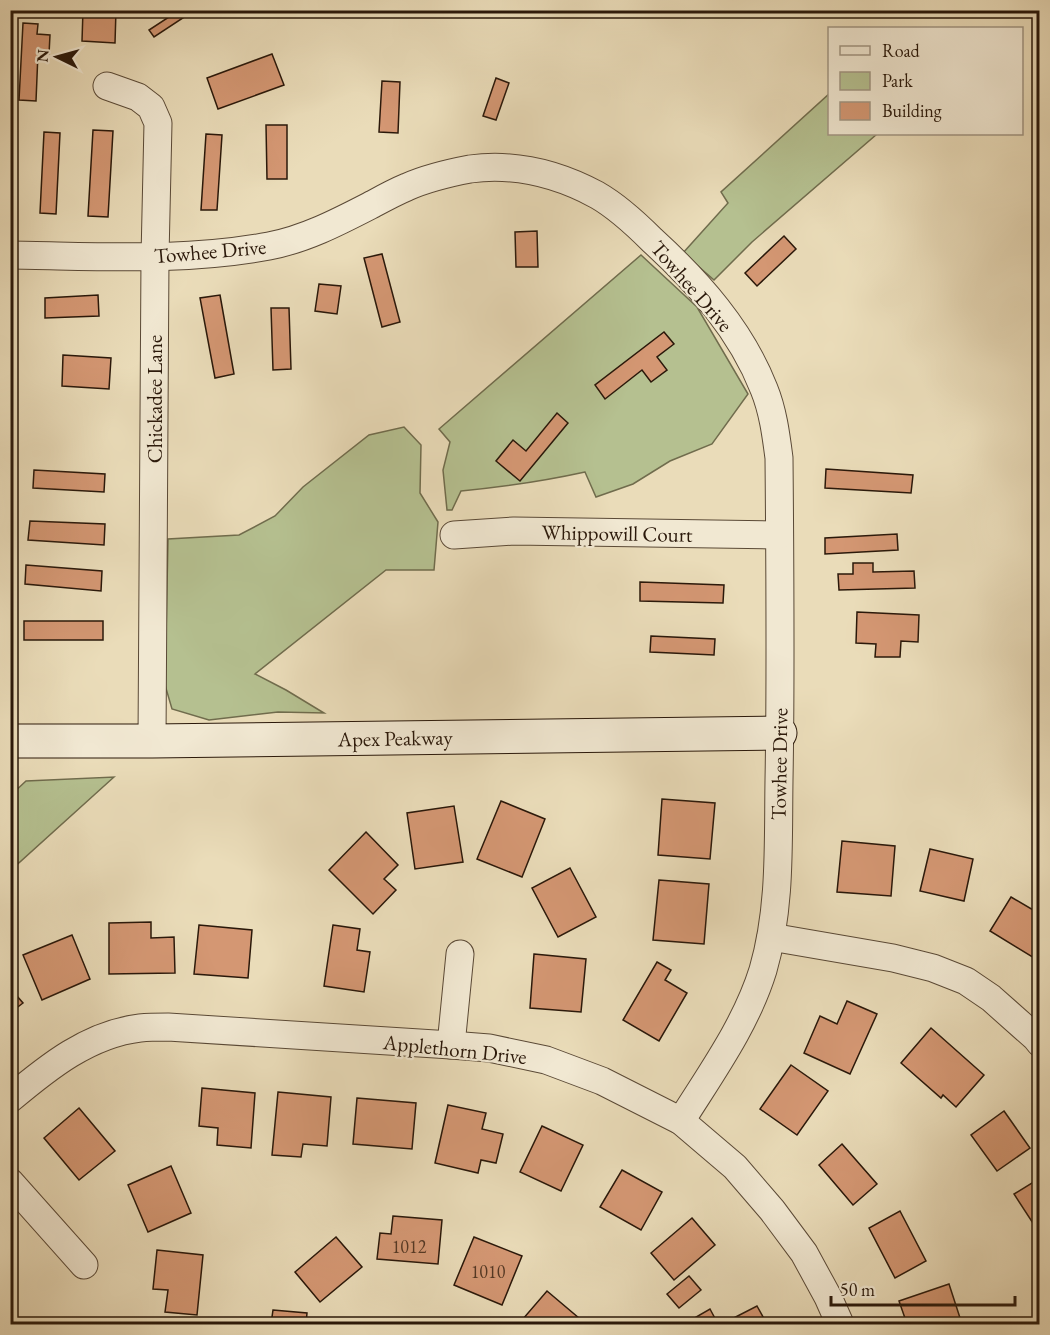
<svg xmlns="http://www.w3.org/2000/svg" width="1050" height="1335" font-family="'EB Garamond',serif">
  <style>
    .green { fill: #b5c090; stroke: #706c4d; stroke-width: 1.5 }
    .building { fill: #d49773; stroke: #2a180a; stroke-width: 1.5 }
    .lines { fill: none; stroke-linecap: round; stroke-linejoin: round }
    .street-casing { stroke: #5a4936; stroke-width: 29 }
    .secondary-casing { stroke: #2a180a; stroke-width: 35 }
    .street { stroke: #f1e8d2; stroke-width: 27 }
    .secondary { stroke: #f1e8d2; stroke-width: 33 }
    .labels { text-anchor: middle; dominant-baseline: central; stroke-width: 4.5; stroke-linejoin: round; paint-order: stroke }
    .number-label { font-size: 18px; fill: #543824 }
    .street-label { font-size: 21px; fill: #2a180a; stroke: #f1e8d2 }
  </style>
  <rect width="100%" height="100%" fill="#eadcb9"/>
  <filter id="stains"><feTurbulence type="fractalNoise" baseFrequency=".00333" numOctaves="4"/><feColorMatrix values="0 0 0 0 .2 0 0 0 0 .09 0 0 0 0 .02 0 0 0 .5 -.17"/></filter>
  <radialGradient id="worn" r=".72"><stop offset=".6" stop-color="#630" stop-opacity="0"/><stop offset="1" stop-color="#630" stop-opacity=".3"/></radialGradient>
  <!-- green -->
  <g class="green">
    <path d="M829,94L830,134H877L752,242L714,280L683,253L728,203L721,192Z"/>
    <path d="M641,255L697,307L748,394L712,444L670,461L633,484L596,497L585,472C544,481 503,487 461,491L452,510H447L443,470L450,442L439,429Z"/>
    <path d="M404,427L421,445L420,493L438,522L434,570H386L255,674L286,690L324,713L278,712L209,720L172,709L165,685L168,539L239,535L275,516L303,487L369,435Z"/>
    <path d="M114,777L11,870V795L26,781Z"/>
  </g>
  <!-- building -->
  <g class="building">
    <path d="M83,10H116L115,43L82,41Z"/>
    <path d="M165,10H195L154,37L149,30L169,17Z"/>
    <path d="M1037,10H1040V50L1033,49Z"/>
    <path d="M23,23L38,24L37,34L50,35L49,54L38,53L36,101L19,100Z"/>
    <path d="M272,54L284,85L218,109L207,78Z"/>
    <path d="M496,78L509,83L496,120L483,116Z"/>
    <path d="M382,81L400,82L398,133L379,132Z"/>
    <path d="M266,125H287V179H267Z"/>
    <path d="M93,130L113,131L108,217L88,216Z"/>
    <path d="M44,132L60,133L56,214L40,213Z"/>
    <path d="M206,134L222,135L217,210H201Z"/>
    <path d="M537,231L538,267H516L515,232Z"/>
    <path d="M784,236L796,249L757,286L745,273Z"/>
    <path d="M382,254L400,322L382,327L364,258Z"/>
    <path d="M319,284L341,286L337,314L315,311Z"/>
    <path d="M98,295L99,316L45,318V298Z"/>
    <path d="M220,295L234,374L215,378L200,298Z"/>
    <path d="M271,308H289L291,369L273,370Z"/>
    <path d="M664,332L674,344L657,357L667,370L651,382L642,370L605,399L595,385Z"/>
    <path d="M63,355L111,358L109,389L62,386Z"/>
    <path d="M557,413L568,423L520,481L496,461L513,440L526,451Z"/>
    <path d="M826,469L913,475L911,493L825,488Z"/>
    <path d="M34,470L105,474L104,492L33,488Z"/>
    <path d="M30,521L105,524L104,545L28,540Z"/>
    <path d="M897,534L898,550L825,554V538Z"/>
    <path d="M853,563H873V572L914,571L915,588L839,590L838,574H853Z"/>
    <path d="M26,565L102,571L101,591L25,584Z"/>
    <path d="M640,582L724,585L723,603L640,601Z"/>
    <path d="M857,612L919,615L918,642L901,641L900,657H875L876,644L856,643Z"/>
    <rect x="24" y="621" width="79" height="19"/>
    <path d="M651,636L715,639L714,655L650,652Z"/>
    <path d="M662,799L715,803L710,859L658,855Z"/>
    <path d="M501,801L545,819L522,877L477,859Z"/>
    <path d="M454,806L463,862L415,869L407,813Z"/>
    <path d="M366,832L398,865L384,879L396,890L373,914L329,870Z"/>
    <path d="M842,841L895,846L891,896L837,892Z"/>
    <path d="M930,849L973,859L964,901L920,891Z"/>
    <path d="M570,868L596,917L558,937L532,888Z"/>
    <path d="M659,880L709,884L704,944L653,940Z"/>
    <path d="M1011,897L1040,914L1039,961L990,931Z"/>
    <path d="M151,922V938L174,937L175,973L109,974V923Z"/>
    <path d="M199,925L252,930L248,978L194,974Z"/>
    <path d="M333,925L360,929L357,950L370,952L364,992L324,986Z"/>
    <path d="M72,935L90,979L42,1000L23,955Z"/>
    <path d="M534,954L586,959L581,1012L530,1008Z"/>
    <path d="M657,962L671,970L665,980L687,993L659,1041L623,1020Z"/>
    <path d="M10,988L23,1003L10,1013Z"/>
    <path d="M847,1001L877,1014L850,1074L804,1053L820,1016L837,1024Z"/>
    <path d="M931,1028L984,1075L956,1107L943,1095L941,1098L901,1063Z"/>
    <path d="M791,1065L828,1091L797,1135L760,1109Z"/>
    <path d="M202,1088L255,1093L251,1148L217,1145L218,1128L199,1126Z"/>
    <path d="M278,1092L331,1097L327,1146L303,1144L301,1157L272,1155Z"/>
    <path d="M357,1098L416,1103L412,1149L353,1144Z"/>
    <path d="M448,1105L486,1113L482,1129L503,1134L496,1163L481,1160L478,1173L435,1163Z"/>
    <path d="M79,1108L115,1151L79,1180L44,1138Z"/>
    <path d="M1004,1111L1030,1148L997,1171L971,1135Z"/>
    <path d="M542,1126L583,1145L561,1191L520,1172Z"/>
    <path d="M842,1144L877,1184L853,1205L819,1165Z"/>
    <path d="M171,1166L191,1213L148,1232L128,1185Z"/>
    <path d="M622,1170L662,1192L641,1230L600,1207Z"/>
    <path d="M1040,1178V1234L1014,1194Z"/>
    <path d="M900,1211L926,1261L895,1278L869,1228Z"/>
    <path d="M393,1216L442,1220L438,1264L377,1259L380,1233L391,1234Z"/>
    <path d="M692,1218L715,1245L674,1280L651,1253Z"/>
    <path d="M336,1237L362,1267L320,1302L295,1272Z"/>
    <path d="M474,1237L522,1256L502,1305L454,1285Z"/>
    <path d="M157,1250L203,1255L197,1315L165,1312L168,1290L153,1289Z"/>
    <path d="M689,1276L701,1290L679,1308L667,1294Z"/>
    <path d="M949,1284L962,1324H907L899,1301Z"/>
    <path d="M547,1291L586,1324H528L522,1320Z"/>
    <path d="M757,1306L767,1324H722Z"/>
    <path d="M710,1309L718,1324H684Z"/>
    <path d="M273,1310L307,1313L306,1324H271Z"/>
  </g>
  <g class="lines">
    <!-- street casing -->
    <g class="street-casing">
      <g id="street">
        <path d="M107,86L138,97L151,107L158,123L155,257L152,741"/>
        <path d="M10,255C96,256 184,262 269,246C306,239 340,221 373,204C384,198 395,192 407,187C427,178 449,173 470,169C515,163 558,174 597,195C618,207 635,223 652,240C698,282 741,330 764,389C773,411 776,435 779,458C780,565 781,673 779,780C778,844 781,908 763,970C746,1025 711,1073 681,1121"/>
        <path d="M454,535L514,531L779,535"/>
        <path d="M771,937L893,958L933,968L966,981L991,998L1036,1038L1040,1043"/>
        <path d="M451,1045L460,954"/>
        <path d="M10,1099C48,1067 89,1034 140,1028C149,1027 159,1027 168,1027L451,1045L489,1048L546,1060L602,1081L681,1121L735,1167L772,1210L804,1253L828,1297L840,1324"/>
        <path d="M10,1182L84,1265"/>
      </g>
    </g>
    <!-- secondary casing -->
    <g class="secondary-casing">
      <path id="secondary" d="M10,741H152L780,733"/>
    </g>
    <!-- street -->
    <use href="#street" class="street"/>
    <!-- secondary -->
    <use href="#secondary" class="secondary"/>
  </g>
  <g class="labels">
    <!-- number labels -->
    <g class="number-label">
      <text x="409" y="1246">1012</text>
      <text x="488" y="1271">1010</text>
    </g>
    <!-- street labels -->
    <g class="street-label">
      <text transform="translate(210 251) rotate(-5)">Towhee Drive</text>
      <text transform="translate(692 286) rotate(49)">Towhee Drive</text>
      <text transform="translate(154 399) rotate(-90)">Chickadee Lane</text>
      <text transform="translate(617 533) rotate(1)">Whippowill Court</text>
      <text transform="translate(395 738) rotate(-1)">Apex Peakway</text>
      <text transform="translate(779 764) rotate(-89)">Towhee Drive</text>
      <text transform="translate(455 1049) rotate(6)">Applethorn Drive</text>
    </g>
  </g>
  <!-- margin -->
  <rect width="1050" height="1335" fill="none" stroke="#eadcb9" stroke-width="36"/>
  <rect x="12" y="12" width="1026" height="1311" fill="none" stroke="#2a180a" stroke-width="3"/>
  <rect x="18" y="18" width="1014" height="1299" fill="none" stroke="#2a180a" stroke-width="1.5"/>
  <!-- legend -->
  <rect x="828" y="27" width="195" height="108" fill="#f1e8d2" stroke="#a19582" stroke-width="1.5"/>
  <rect x="840" y="46" width="30" height="9" fill="#f1e8d2" stroke="#a19582" stroke-width="1.5"/>
  <text x="882" y="57" font-size="18" fill="#2a180a">Road</text>
  <rect x="840" y="72" width="30" height="18" fill="#b5c090" stroke="#a19582" stroke-width="1.5"/>
  <text x="882" y="87" font-size="18" fill="#2a180a">Park</text>
  <rect x="840" y="102" width="30" height="18" fill="#d49773" stroke="#a19582" stroke-width="1.5"/>
  <text x="882" y="117" font-size="18" fill="#2a180a">Building</text>
  <!-- north arrow -->
  <g transform="translate(57 57) rotate(275)" stroke="#f1e8d2" stroke-width="4.5" paint-order="stroke">
  <path d="M0-4.5L10 22L0 15L-10 22Z" fill="#2a180a"/>
  <text y="-9" font-size="16" font-weight="bold" text-anchor="middle" fill="#2a180a">N</text>
  </g>
  <!-- scale -->
  <path d="M831 1296v9h184v-9" fill="none" stroke="#2a180a" stroke-width="3"/>
  <text x="840" y="1296" font-size="18" fill="#2a180a" stroke="#f1e8d2" stroke-width="4.5" paint-order="stroke">50 m</text>
  <rect width="100%" height="100%" filter="url(#stains)"/>
  <rect width="100%" height="100%" fill="url(#worn)"/>
</svg>
